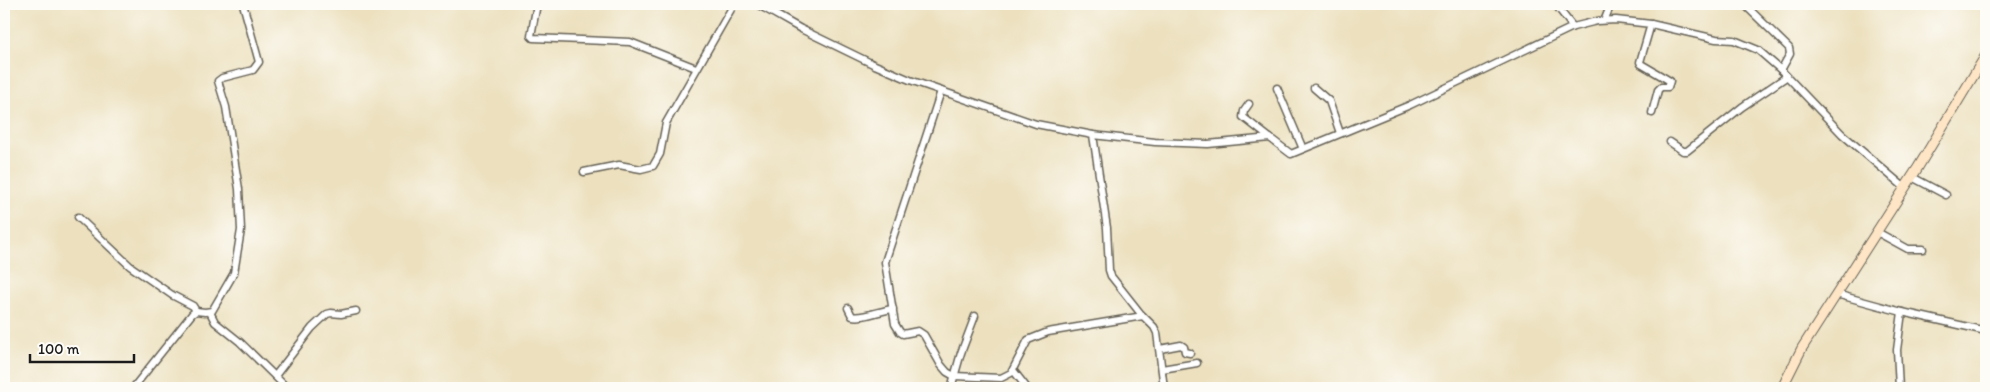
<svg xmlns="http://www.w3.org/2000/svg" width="1990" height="392" font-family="Itim,sans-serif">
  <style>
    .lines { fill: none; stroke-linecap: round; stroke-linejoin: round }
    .minor-casing { stroke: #656155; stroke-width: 9 }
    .secondary-casing { stroke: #656155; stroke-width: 11 }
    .minor { stroke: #fff; stroke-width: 6 }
    .secondary { stroke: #fee5c5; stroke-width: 9 }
  </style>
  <rect width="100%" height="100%" fill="#fdfcf7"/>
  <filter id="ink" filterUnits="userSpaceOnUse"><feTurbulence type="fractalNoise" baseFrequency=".02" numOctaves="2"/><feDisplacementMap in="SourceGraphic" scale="10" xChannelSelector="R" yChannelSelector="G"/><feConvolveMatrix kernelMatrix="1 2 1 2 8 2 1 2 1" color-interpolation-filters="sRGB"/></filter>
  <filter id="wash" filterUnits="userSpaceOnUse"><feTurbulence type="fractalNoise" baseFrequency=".0096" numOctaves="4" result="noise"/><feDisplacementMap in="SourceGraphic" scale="20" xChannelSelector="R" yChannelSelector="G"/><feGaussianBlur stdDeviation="1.12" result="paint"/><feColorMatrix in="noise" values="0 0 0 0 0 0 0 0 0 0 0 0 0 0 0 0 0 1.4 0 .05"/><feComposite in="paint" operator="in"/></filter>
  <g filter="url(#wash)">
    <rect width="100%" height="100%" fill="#ece0be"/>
  </g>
  <g filter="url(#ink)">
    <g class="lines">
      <!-- minor casing -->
      <g class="minor-casing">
        <g id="minor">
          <path d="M537,4L531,36L533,38L630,42L696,68"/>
          <path d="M757,4L801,29L875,65L910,80L1036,124L1093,135L1155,142L1208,144L1270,138L1291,154L1410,105L1573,27L1597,21L1616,20L1651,24L1716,39L1734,40L1758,50L1781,70L1842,134L1905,188"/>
          <path d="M1555,4L1573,27"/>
          <path d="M1744,4L1789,48L1790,54L1781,70"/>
          <path d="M1605,19L1611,4"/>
          <path d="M1651,24L1640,62L1641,64L1670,81L1668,87H1661L1658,90L1652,113"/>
          <path d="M1277,88L1303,149"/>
          <path d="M1314,88L1329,101L1340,133"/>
          <path d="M941,91L885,262L895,324L900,332L903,334L918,331L924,335L941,365L947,372L954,376L1001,378L1011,373L1028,340L1048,332L1143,316"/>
          <path d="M1249,104L1244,111L1243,117L1270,138"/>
          <path d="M1093,135L1107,228L1109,270L1111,276L1141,314L1154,327L1157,333L1164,388"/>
          <path d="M1670,142L1683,151H1687L1742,107L1786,77"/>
          <path d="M584,172L619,165L641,169L653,166L660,154L666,123L734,4"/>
          <path d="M1912,177L1946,195"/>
          <path d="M78,217L130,266L172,295L193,306L196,311"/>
          <path d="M1877,232L1908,249H1923"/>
          <path d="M1836,294L1902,312"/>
          <path d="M848,308L852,316C861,319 882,310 893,309"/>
          <path d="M210,312L215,322L240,342L287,388"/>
          <path d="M1160,349L1181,345L1184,347L1185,352L1190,353"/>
          <path d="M1162,369L1197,363"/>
          <path d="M1013,370L1027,388"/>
          <path d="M275,376L312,328L327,314L331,313L341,314L356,311"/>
          <path d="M133,388L192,314L196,311L205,312L212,311L234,273L241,230L239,189L226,107L218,81L222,78L253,70L259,62L243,4"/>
          <path d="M951,388L961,353L975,316"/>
          <path d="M1899,388L1897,350L1902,312L1986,331"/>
        </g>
      </g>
      <!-- secondary casing -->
      <g class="secondary-casing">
        <path id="secondary" d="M1782,388L1802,348L1917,169L1986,55"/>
      </g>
      <!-- minor -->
      <use href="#minor" class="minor"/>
      <!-- secondary -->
      <use href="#secondary" class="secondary"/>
    </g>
  </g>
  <!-- margin -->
  <rect width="1990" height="392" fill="none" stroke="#fdfcf7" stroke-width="20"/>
  <!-- scale -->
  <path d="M30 354v8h104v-8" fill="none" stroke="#1c1c1c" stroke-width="2.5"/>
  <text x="38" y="354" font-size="15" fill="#1c1c1c" stroke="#fdfcf7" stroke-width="4" paint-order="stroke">100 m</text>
</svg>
